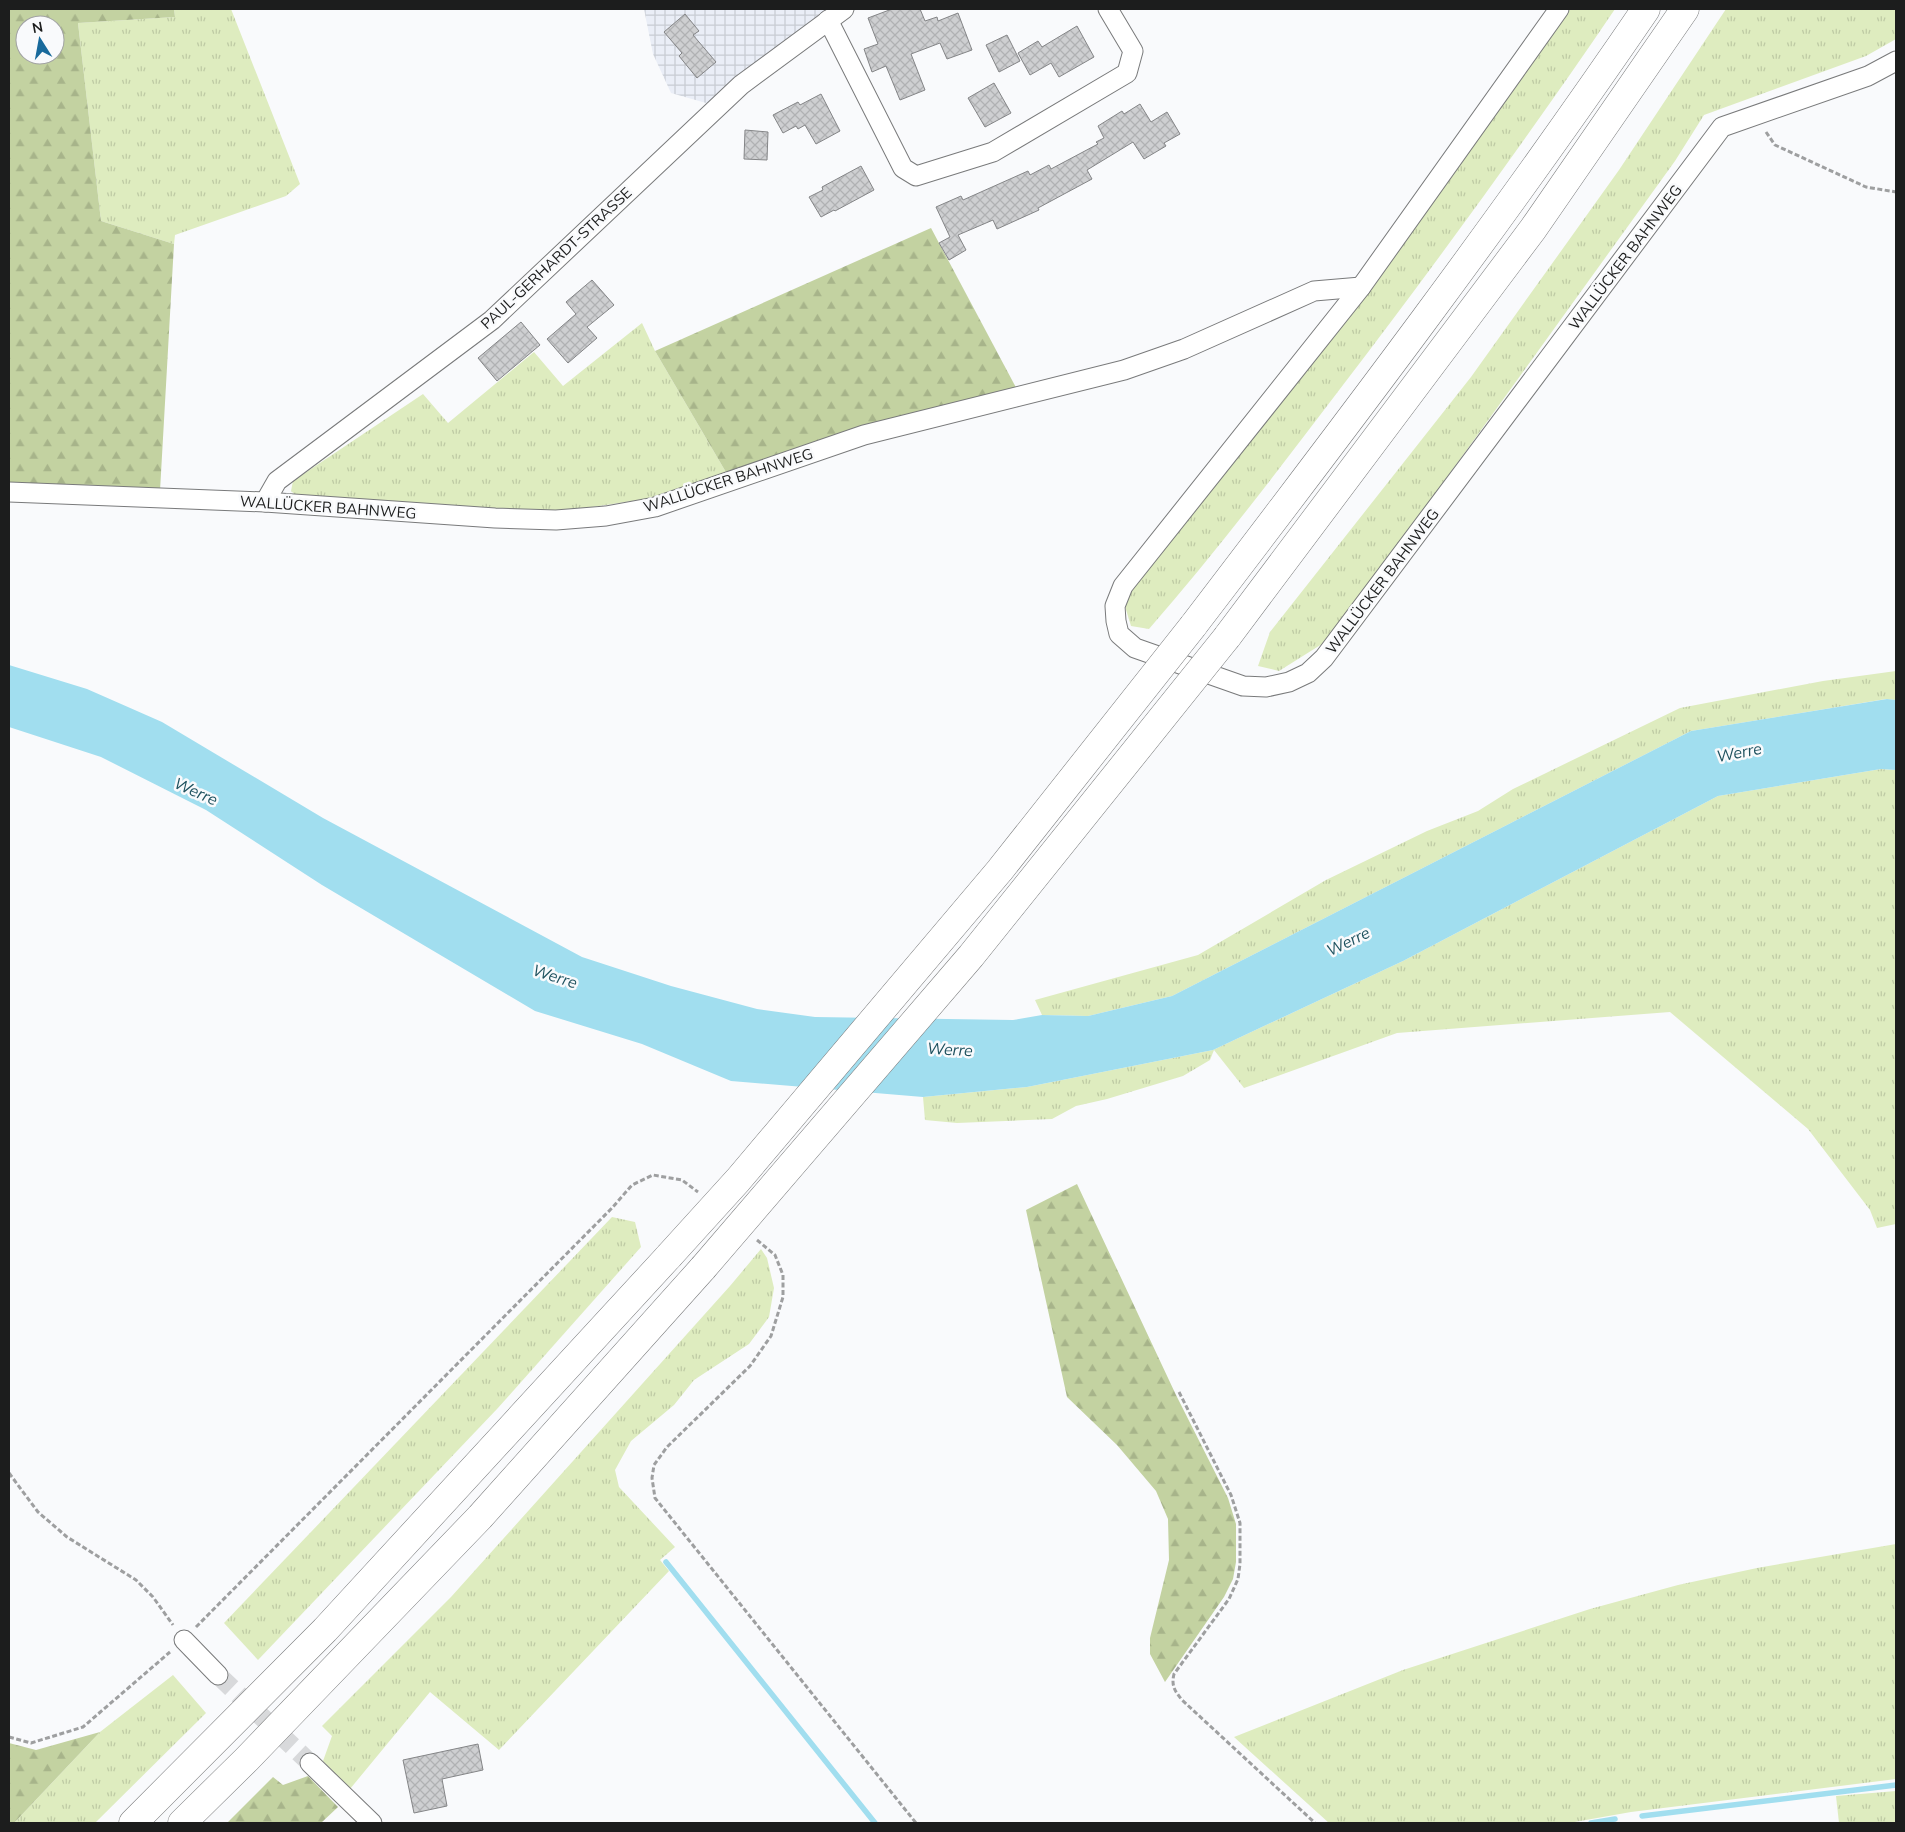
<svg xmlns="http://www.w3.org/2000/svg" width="1905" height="1832" font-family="Mulish,sans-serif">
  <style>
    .industrial { fill: url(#industrial-grid) }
    .grass { fill: url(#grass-tufts) }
    .forest { fill: url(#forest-firs); fill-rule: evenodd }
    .water { fill: #a1deef }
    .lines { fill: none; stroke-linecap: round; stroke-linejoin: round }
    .stream { stroke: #a1deef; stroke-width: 5.5 }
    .building { fill: url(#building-cross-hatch); stroke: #848587 }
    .minor-tunnel { stroke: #d8d9db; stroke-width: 19; stroke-dasharray: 19 9; stroke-linecap: butt }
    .minor-casing { stroke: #797a7b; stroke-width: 21 }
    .highway-casing { stroke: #797a7b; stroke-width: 29 }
    .path { stroke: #9e9fa0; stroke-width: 3; stroke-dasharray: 5 2.5; stroke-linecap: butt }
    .minor { stroke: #fff; stroke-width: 19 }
    .highway { stroke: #fff; stroke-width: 28 }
    .highway-bridge-casing { stroke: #797a7b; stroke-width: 29; stroke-linecap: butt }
    .highway-bridge { stroke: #fff; stroke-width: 28 }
    .labels { text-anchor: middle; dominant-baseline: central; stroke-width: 5; stroke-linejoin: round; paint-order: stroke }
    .street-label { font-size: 15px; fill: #1c1d1d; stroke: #f9fafc }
    .water-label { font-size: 16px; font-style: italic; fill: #1f525f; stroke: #f9fafc }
  </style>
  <defs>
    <pattern id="industrial-grid" width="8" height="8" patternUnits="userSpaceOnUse" patternTransform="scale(1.25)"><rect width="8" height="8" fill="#eaeef7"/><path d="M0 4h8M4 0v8" fill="none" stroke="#c8ccd3"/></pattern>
    <pattern id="grass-tufts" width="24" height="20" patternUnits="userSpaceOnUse" patternTransform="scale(1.25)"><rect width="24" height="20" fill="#deecbf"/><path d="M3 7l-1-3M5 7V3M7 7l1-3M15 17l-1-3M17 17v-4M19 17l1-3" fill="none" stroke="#becaa4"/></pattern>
    <pattern id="forest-firs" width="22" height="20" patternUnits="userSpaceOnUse" patternTransform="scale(1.25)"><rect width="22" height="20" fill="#c3d2a1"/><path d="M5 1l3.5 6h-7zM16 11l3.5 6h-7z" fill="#a7b48a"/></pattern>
    <pattern id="building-cross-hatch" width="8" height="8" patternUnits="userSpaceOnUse" patternTransform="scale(1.25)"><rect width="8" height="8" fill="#cecfd1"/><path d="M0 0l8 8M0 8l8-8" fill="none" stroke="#b0b1b3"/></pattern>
  </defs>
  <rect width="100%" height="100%" fill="#f9fafc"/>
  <!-- industrial -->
  <path class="industrial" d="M644,9H841L713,105L671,93L653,54Z"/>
  <!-- grass -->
  <g class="grass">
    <path d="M174,9H231L300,184L286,196L175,235L174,244L101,221L78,23L175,17Z"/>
    <path d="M1567,9H1615C1528,137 1437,262 1343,385C1280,468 1217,551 1149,629L1131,626L1124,603L1129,587Z"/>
    <path d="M1726,9H1896V39L1866,56L1704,115L1675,161L1357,602L1322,644L1279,671L1258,666L1270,632L1471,377L1619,170Z"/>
    <path d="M642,323L655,351L727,474L652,498L566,511H472L301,500L291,491L293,481L423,394L448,423L534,352L563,386Z"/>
    <path d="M1896,671V700L1886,699L1691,731L1172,996L1088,1016L1042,1015L1035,1000L1198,955L1326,880L1427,831L1478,811L1513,789L1680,708L1823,681Z"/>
    <path d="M1881,769L1896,770V1224L1877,1228L1870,1210L1808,1129L1670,1012L1397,1033L1244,1088L1214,1050L1210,1060L1183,1076L1107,1099L1076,1106L1052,1119L957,1123L925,1120L923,1097L1027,1087L1213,1050L1403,961L1718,796Z"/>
    <path d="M612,1217L635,1222L641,1247L497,1409L258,1660L224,1623Z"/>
    <path d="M761,1249L767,1258L774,1288L769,1317L749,1344L694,1380L674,1405L631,1441L615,1470L619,1487L675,1547L660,1560L669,1571L499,1750L430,1692L350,1789L323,1761L332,1736L322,1726L451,1597L730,1286Z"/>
    <path d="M1896,1544V1779L1631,1812L1569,1823H1329L1234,1737L1403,1670L1590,1609L1678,1585L1757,1568Z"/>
    <path d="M173,1675L206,1713L95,1823H14L100,1732Z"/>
    <path d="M1896,1791V1823H1839L1836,1796Z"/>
  </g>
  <!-- forest -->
  <g class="forest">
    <path d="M9,9H174L175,17L78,23L101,221L174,244L160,491L9,485ZM25,25H55V55H25Z"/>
    <path d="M931,228L1019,393L727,474L655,351Z"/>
    <path d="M1077,1184L1176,1395L1228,1498L1236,1524V1562L1233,1579L1224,1597L1165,1682L1150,1654V1638L1169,1560L1168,1519L1156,1491L1117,1445L1067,1397L1026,1210Z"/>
    <path d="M100,1732L14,1823H9V1743L36,1750Z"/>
    <path d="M308,1776L338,1807L321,1823H227L273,1777L283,1785Z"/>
  </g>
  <!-- water -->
  <path class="water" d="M9,665L87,689L162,722L323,818L582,957L671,986L757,1009L815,1017L1013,1020L1042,1015L1088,1016L1172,996L1691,731L1887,699L1896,700V770L1881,769L1718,796L1403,961L1213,1050L1027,1087L923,1097L731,1081L642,1044L535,1011L322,885L206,810L101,757L9,727Z"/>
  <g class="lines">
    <!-- stream -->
    <g class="stream">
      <path d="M666,1562L875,1823"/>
      <path d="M1642,1816L1896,1785"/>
      <path d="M1591,1823L1615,1819"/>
    </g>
  </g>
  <!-- building -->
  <g class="building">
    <path d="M892,9H920L925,21L937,17L938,21L958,13L972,50L947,59L940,43L911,54L925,90L900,100L886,66L872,72L864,49L878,44L868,18Z"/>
    <path d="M685,14L699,31L693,35L716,62L697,78L679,56L682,53L664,32Z"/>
    <path d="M1077,26L1094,57L1059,77L1051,63L1030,75L1018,53L1038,41L1042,47Z"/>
    <path d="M1007,35L1020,61L999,72L986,45Z"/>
    <path d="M994,83L1011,113L985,127L968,98Z"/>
    <path d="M821,94L840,131L816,144L805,125L798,129L796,126L783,133L773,115L798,102L800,105Z"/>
    <path d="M1140,104L1151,122L1167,112L1180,134L1164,143L1166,146L1144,159L1133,142L1087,170L1092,179L1038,208L1039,210L997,229L993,220L958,235L966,250L949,260L939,243L950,237L936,207L961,196L963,200L1028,171L1030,175L1049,165L1051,169L1098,144L1096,142L1104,138L1098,126L1122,111L1124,114Z"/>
    <path d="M745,130L768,132L767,160L744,159Z"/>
    <path d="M861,166L874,190L835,211L834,210L821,217L809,197L823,190L822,187Z"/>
    <path d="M592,280L614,305L587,327L597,338L568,363L547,339L576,314L566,302Z"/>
    <path d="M521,322L540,345L497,381L478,358Z"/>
    <path d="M478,1744L483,1770L442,1779L447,1806L414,1813L403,1760Z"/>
  </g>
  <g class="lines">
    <!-- minor-tunnel -->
    <path class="minor-tunnel" d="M218,1675L310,1763"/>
    <!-- minor casing -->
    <g class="minor-casing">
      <g id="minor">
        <path d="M1559,9L1361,287L1123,586L1115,606L1116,621L1119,634L1135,648L1243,686L1266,687L1289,682L1308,673L1324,658L1722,127L1868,76L1896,61"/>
        <path d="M828,20L903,168L916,176L993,152L1127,73L1133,51L1108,9"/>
        <path d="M9,492L265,502L495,518L556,520L606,516L655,507L864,435L1124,370L1184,349L1314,291L1361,287"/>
        <path d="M265,502L277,481L492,320L741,85L844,9"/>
        <path d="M184,1640L218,1675"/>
        <path d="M310,1763L372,1823"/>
      </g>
    </g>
    <!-- highway casing -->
    <g class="highway-casing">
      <g id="highway">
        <path d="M1193,626C1348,423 1502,220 1646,9"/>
        <path d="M1227,637L1533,229L1685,9"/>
        <path d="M133,1823L325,1630L669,1256"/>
        <path d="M182,1823L247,1759L480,1517L703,1268"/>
      </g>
    </g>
    <!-- path -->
    <g class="path">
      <path d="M1766,132L1775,145L1866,187L1896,192"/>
      <path d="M757,1240L775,1255L783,1275V1297L771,1336L750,1366L667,1447L654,1465L652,1478L655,1498L916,1823"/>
      <path d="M1179,1392L1231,1495L1240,1523V1564L1238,1579L1229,1599L1174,1674C1171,1686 1175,1691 1182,1700L1315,1823"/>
      <path d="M9,1473L38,1512L67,1537L136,1580L153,1597L173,1625"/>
      <path d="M196,1627L612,1208L632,1185L653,1175L682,1180L698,1192"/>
      <path d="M9,1737L31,1743L83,1727L170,1652"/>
    </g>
    <!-- minor -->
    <use href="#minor" class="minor"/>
    <!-- highway -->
    <use href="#highway" class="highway"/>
    <!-- highway-bridge casing -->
    <g class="highway-bridge-casing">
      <g id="highway-bridge">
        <path d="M669,1256L738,1180L1000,870L1193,626"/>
        <path d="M703,1268L971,956L1227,637"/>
      </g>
    </g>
    <!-- highway-bridge -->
    <use href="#highway-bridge" class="highway-bridge"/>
  </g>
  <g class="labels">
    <!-- street labels -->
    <g class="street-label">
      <text transform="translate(1625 257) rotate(-53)">WALLÜCKER BAHNWEG</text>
      <text transform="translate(556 258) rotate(-43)">PAUL-GERHARDT-STRASSE</text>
      <text transform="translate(728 480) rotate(-18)">WALLÜCKER BAHNWEG</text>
      <text transform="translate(328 507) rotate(4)">WALLÜCKER BAHNWEG</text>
      <text transform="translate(1382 581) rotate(-53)">WALLÜCKER BAHNWEG</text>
    </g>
    <!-- water labels -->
    <g class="water-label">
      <text transform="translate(1739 752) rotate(-11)">Werre</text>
      <text transform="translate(196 791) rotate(24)">Werre</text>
      <text transform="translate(1348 941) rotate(-26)">Werre</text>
      <text transform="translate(555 976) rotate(18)">Werre</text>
      <text transform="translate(950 1049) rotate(3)">Werre</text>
    </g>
  </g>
  <!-- border -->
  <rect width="1905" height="1832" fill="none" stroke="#1c1d1d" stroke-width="20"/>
  <!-- north arrow -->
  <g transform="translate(40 40) rotate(349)"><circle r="24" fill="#f9fafc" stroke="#a1a2a3"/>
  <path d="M0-4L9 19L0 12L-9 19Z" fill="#196a9c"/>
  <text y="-8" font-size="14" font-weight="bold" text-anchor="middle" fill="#1c1d1d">N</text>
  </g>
</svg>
